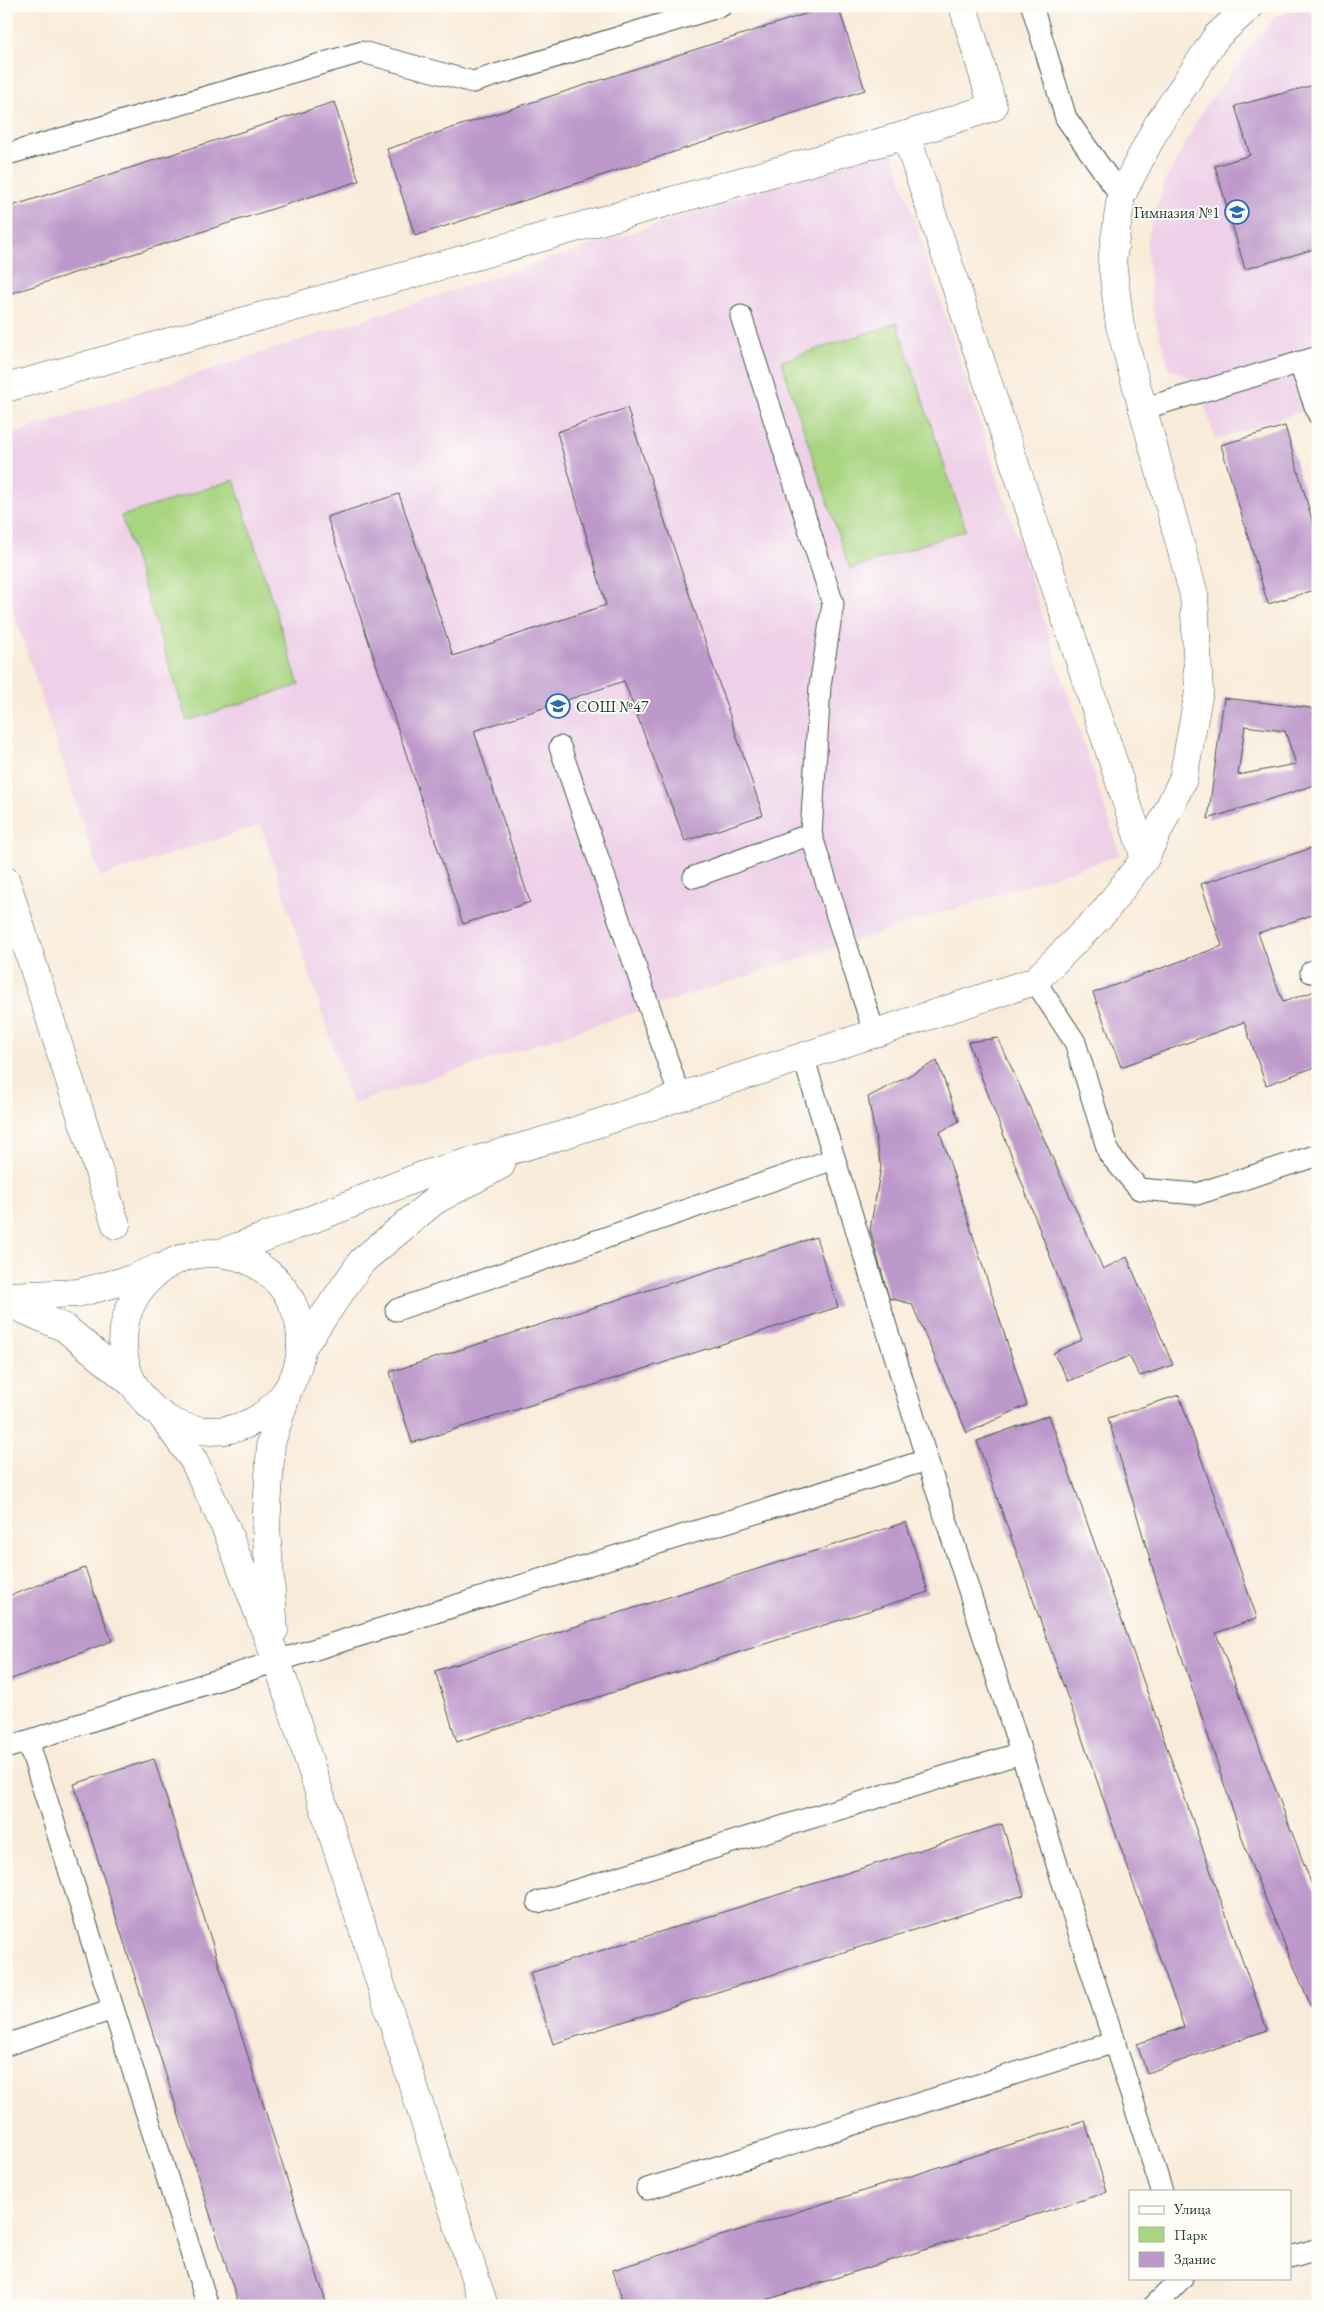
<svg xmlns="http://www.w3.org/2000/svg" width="1324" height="2312" font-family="'EB Garamond',serif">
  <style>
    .built { fill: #eed0e8 }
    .green { fill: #a9d581; stroke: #64895a }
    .building { fill: #bd98ca; fill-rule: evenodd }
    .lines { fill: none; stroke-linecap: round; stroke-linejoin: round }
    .lane-casing { stroke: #40574d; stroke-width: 23 }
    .street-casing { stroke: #40574d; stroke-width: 29 }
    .lane { stroke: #fff; stroke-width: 21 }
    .street { stroke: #fff; stroke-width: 28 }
    .labels { text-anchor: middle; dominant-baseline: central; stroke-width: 4; stroke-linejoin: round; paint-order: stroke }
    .poi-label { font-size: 16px; fill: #1f3d34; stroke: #fdfcf7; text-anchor: end }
  </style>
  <rect width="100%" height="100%" fill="#fdfcf7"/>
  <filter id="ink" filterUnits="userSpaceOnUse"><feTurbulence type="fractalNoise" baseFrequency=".02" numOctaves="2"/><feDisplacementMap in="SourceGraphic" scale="10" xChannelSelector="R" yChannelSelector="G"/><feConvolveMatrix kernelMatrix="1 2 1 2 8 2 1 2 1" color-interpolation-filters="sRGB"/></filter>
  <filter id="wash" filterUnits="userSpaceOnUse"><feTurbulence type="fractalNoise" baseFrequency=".0096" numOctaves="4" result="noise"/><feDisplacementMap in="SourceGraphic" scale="20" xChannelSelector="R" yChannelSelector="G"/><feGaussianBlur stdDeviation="1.12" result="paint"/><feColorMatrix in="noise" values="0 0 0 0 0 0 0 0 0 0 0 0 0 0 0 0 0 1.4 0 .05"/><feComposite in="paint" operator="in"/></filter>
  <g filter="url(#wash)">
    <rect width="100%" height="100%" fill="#f9ebd9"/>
    <!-- built -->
    <g class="built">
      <path d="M1304,6H1318V452L1306,410L1215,440L1198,381L1169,368L1151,304L1147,241L1164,183L1206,105L1275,17Z"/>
      <path d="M891,148L1120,855L352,1104L261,825L100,877L6,588V436Z"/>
    </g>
    <!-- green -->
    <g class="green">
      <path d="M897,323L966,530L850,569L781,361Z"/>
      <path d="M234,480L299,685L187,721L121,516Z"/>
    </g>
    <g id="blocks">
      <!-- building -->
      <g class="building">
        <path d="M830,6H838L865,90L415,236L387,149Z"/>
        <path d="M1318,84V248L1245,269L1215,166L1250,155L1235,106Z"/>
        <path d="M334,102L359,181L9,294L6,287V208Z"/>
        <path d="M627,408L763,815L685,841L624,681L474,731L530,902L463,924L327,517L399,494L453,656L606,605L557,432Z"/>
        <path d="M1285,426L1318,540V589L1268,604L1221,445Z"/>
        <path d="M1224,698L1311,708L1318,732V784L1208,819ZM1245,726L1285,731L1296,764L1238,775Z"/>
        <path d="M1318,846V913L1258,933L1283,1002L1318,990V1066L1266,1085L1244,1022L1121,1067L1093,993L1222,946L1201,884Z"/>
        <path d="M998,1038L1103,1269L1127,1257L1173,1365L1140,1376L1129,1356L1069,1381L1053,1353L1082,1340L968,1042Z"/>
        <path d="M937,1061L959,1121L940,1132L1027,1405L967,1433L912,1304L889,1298L870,1230L881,1167L868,1097Z"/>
        <path d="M816,1237L838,1307L412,1443L390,1372Z"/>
        <path d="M1179,1395L1257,1618L1216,1633L1318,1901V2007L1312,2009L1250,1862L1155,1576L1108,1418Z"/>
        <path d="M1049,1415L1267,2030L1147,2073L1137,2044L1184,2027L977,1441Z"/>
        <path d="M906,1522L928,1592L457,1742L435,1671Z"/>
        <path d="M85,1568L112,1641L6,1681V1597Z"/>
        <path d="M154,1759L327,2306H239L74,1784Z"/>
        <path d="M1002,1824L1024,1895L553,2044L530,1973Z"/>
        <path d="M1085,2121L1107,2192L747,2306H624L613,2270Z"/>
      </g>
    </g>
  </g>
  <g filter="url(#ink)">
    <use href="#blocks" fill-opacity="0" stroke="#40574d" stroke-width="1"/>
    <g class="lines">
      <!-- lane casing -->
      <g class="lane-casing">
        <g id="lane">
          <path d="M1032,6L1066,118L1121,196"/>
          <path d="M8,154L362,52L473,82L721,6"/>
          <path d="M741,316L833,604L820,686L811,834"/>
          <path d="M1299,362L1318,414"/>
          <path d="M1142,409L1318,357"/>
          <path d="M560,747L680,1097"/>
          <path d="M694,877L811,834L875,1035"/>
          <path d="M1311,972L1318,969"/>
          <path d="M1035,981L1075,1042L1109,1154L1139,1189L1197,1194L1318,1155"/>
          <path d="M803,1056L927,1460L1162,2191"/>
          <path d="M396,1310L834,1159"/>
          <path d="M28,1741L208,2306"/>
          <path d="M6,1748L277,1661L927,1460"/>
          <path d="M538,1902L1021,1753"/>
          <path d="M6,2045L113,2009"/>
          <path d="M647,2189L1115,2042"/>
          <path d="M1290,2257L1318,2249"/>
          <path d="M1154,2306L1182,2278"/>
        </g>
      </g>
      <!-- street casing -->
      <g class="street-casing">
        <g id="street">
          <path d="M906,135L1145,858"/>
          <path d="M6,388L906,135L993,107L963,6"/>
          <path d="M6,881L116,1225"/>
          <path d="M221,1253L295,1226L424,1175L547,1140L1035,981L1104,912L1145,858L1183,779L1199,691L1194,595L1120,326L1112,261L1121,196L1157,126L1217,36L1250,6"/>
          <circle cx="212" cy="1342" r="89"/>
          <path d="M6,1296L78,1293L132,1279L158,1268"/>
          <path d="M6,1302L65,1328L134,1385"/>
          <path d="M301,1349L362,1261L434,1201L501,1165"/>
          <path d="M162,1416L194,1461L227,1531L277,1661L484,2306"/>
          <path d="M274,1630L266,1527L271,1443L287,1393"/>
        </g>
      </g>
      <!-- lane -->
      <use href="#lane" class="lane"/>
      <!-- street -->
      <use href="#street" class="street"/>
    </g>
  </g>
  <!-- icons -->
  <defs>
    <g id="school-ring" transform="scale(1.25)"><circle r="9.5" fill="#fdfcf7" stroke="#1f6fb2" stroke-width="1.5"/><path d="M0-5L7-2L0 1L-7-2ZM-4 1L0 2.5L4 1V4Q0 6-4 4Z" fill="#1f6fb2"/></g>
  </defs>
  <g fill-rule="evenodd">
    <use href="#school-ring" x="1237" y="212"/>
    <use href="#school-ring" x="558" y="706"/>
  </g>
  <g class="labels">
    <!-- poi labels -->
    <g class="poi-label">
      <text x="1220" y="212">Гимназия №1</text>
      <text x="576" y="706" text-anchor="start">СОШ №47</text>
    </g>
  </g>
  <!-- margin -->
  <rect width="1324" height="2312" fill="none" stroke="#fdfcf7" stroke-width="25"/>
  <!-- legend -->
  <rect x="1129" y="2190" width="162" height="90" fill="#fdfcf7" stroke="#a4b0a9"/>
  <rect x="1139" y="2206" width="25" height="8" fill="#ffffff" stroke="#a4b0a9"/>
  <text x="1174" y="2214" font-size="15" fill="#1f3d34">Улица</text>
  <rect x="1139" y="2227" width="25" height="15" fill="#a9d581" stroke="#a4b0a9"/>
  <text x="1174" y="2240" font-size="15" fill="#1f3d34">Парк</text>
  <rect x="1139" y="2252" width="25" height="15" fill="#bd98ca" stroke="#a4b0a9"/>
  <text x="1174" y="2264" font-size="15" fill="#1f3d34">Здание</text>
</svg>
